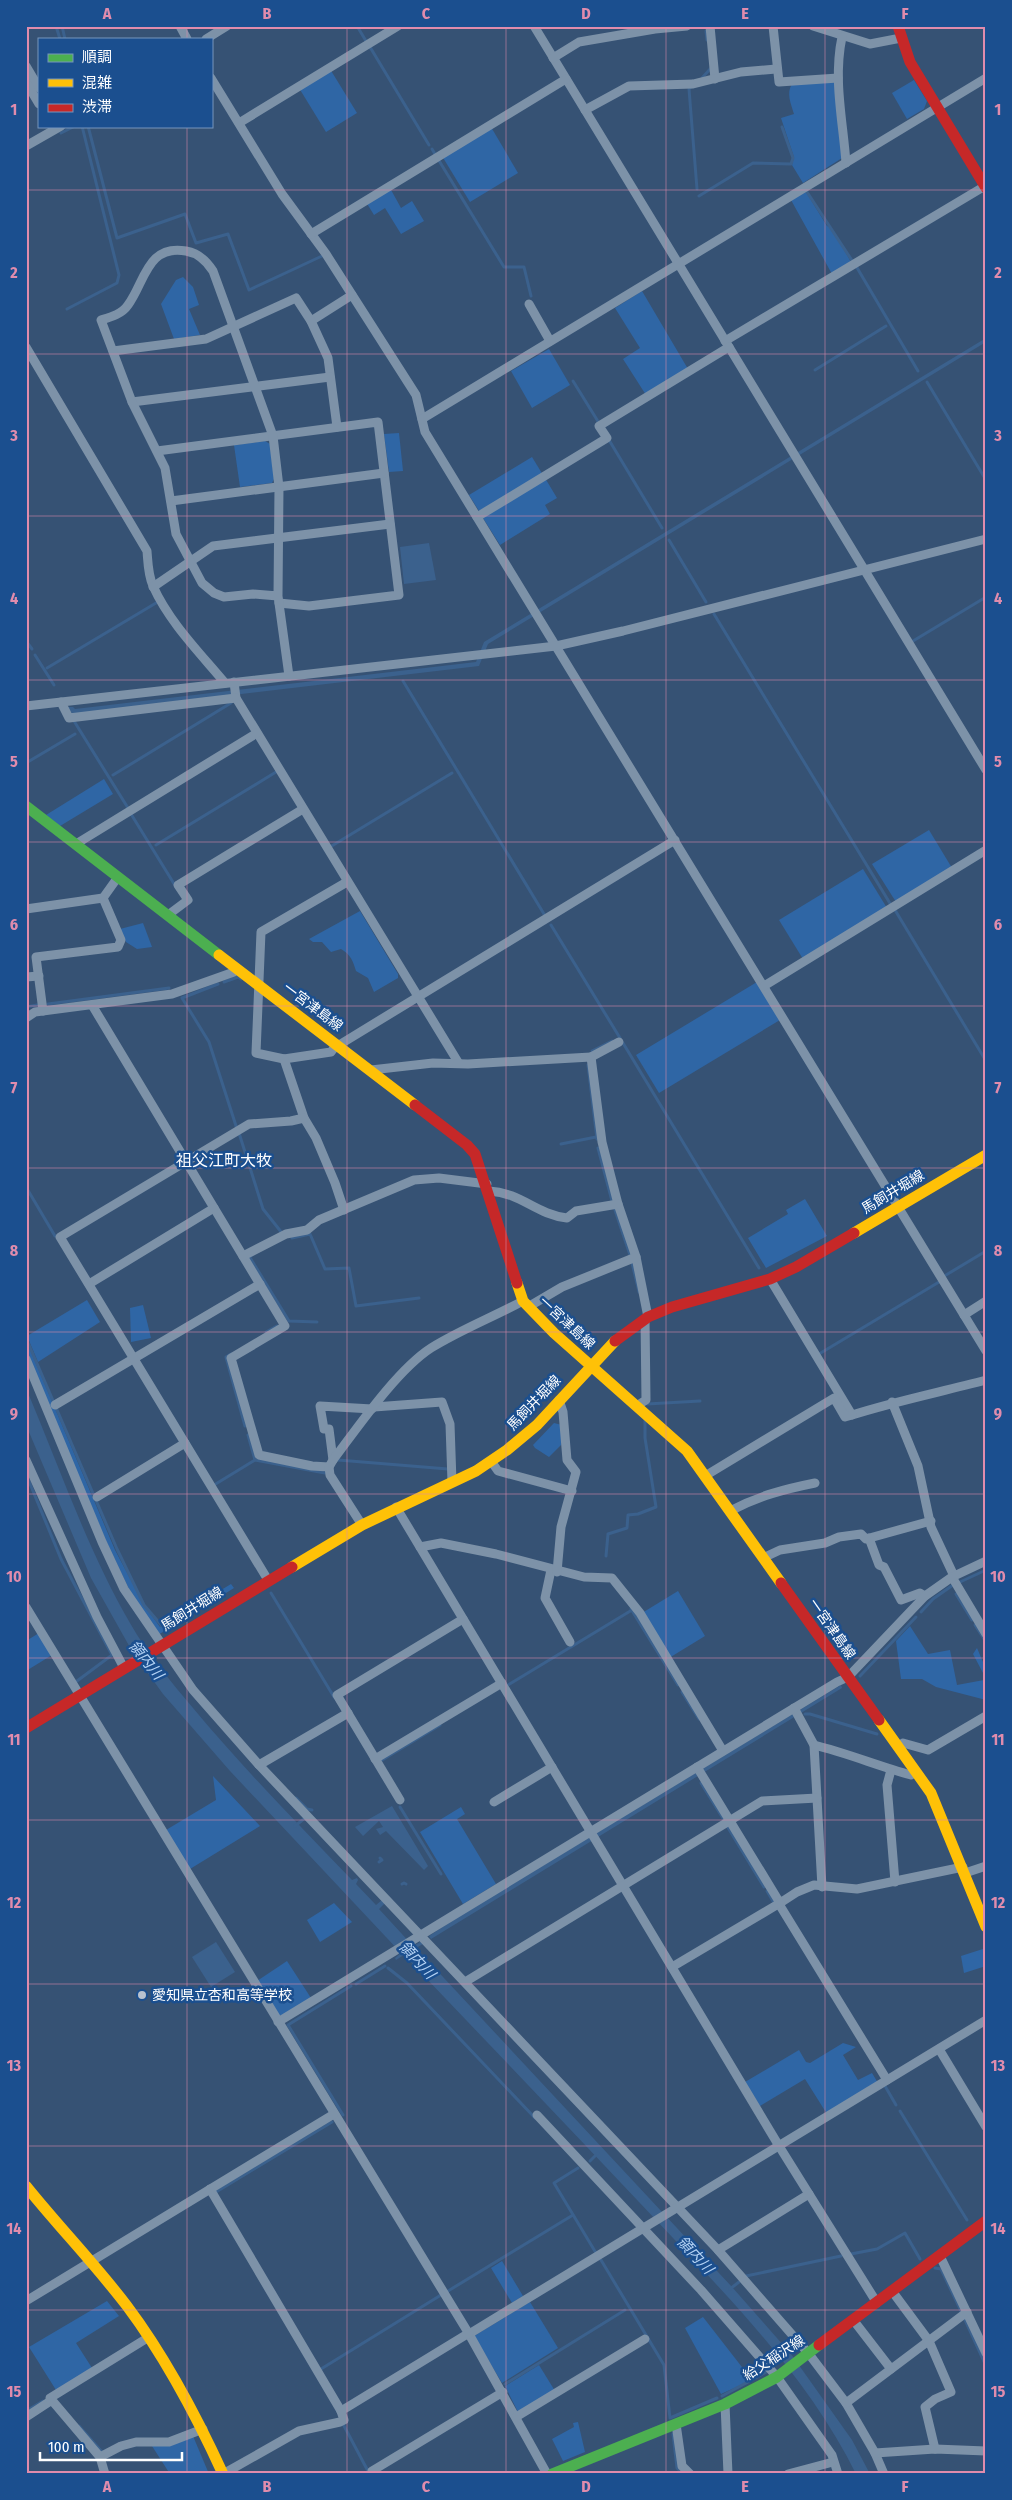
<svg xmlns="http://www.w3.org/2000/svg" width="1012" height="2500" font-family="'Fira Sans Condensed','Noto Sans JP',sans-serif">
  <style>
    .green { fill: #2f66a5 }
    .water { fill: #3b618d }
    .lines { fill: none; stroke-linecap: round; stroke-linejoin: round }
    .stream { stroke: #3b618d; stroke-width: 3 }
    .street { stroke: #7d92a8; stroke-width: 9 }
    .fast { stroke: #4caf50; stroke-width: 11 }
    .slow { stroke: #ffc107; stroke-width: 11 }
    .jam { stroke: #c62828; stroke-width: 11 }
    .grid { fill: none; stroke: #e08cad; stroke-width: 1; stroke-opacity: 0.55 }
    .poi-dot { fill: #b9c2ce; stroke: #1b4f8f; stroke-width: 2 }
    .labels { text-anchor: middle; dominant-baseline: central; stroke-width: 5; stroke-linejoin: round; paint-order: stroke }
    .street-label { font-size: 14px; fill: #fff; stroke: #1b4f8f }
    .poi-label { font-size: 14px; fill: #fff; stroke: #1b4f8f; text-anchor: start }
    .water-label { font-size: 15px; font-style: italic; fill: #b5d3f5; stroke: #1b4f8f }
    .quarter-label { font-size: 16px; fill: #fff; stroke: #1b4f8f }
    .neatline { fill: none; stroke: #e08cad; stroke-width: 2 }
    .grid-label { font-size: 16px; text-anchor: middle; font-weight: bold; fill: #e08cad }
  </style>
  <rect width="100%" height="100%" fill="#365274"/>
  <!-- green -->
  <g class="green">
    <path d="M330,69L357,113L326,132L299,88Z"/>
    <path d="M914,80L927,101L924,109L907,119L892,93Z"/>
    <path d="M835,82L842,158L803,183L792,165L794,157L781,118L794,114C791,104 786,93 792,84Z"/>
    <path d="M491,127L518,173L470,202L442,156Z"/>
    <path d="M390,188L401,208L412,201L424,221L401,234L385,208L374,215L366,202Z"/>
    <path d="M806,192L827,226L831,227L851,262L832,274L791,200Z"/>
    <path d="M183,277L193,287L199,305L189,309L200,335L174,339L161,304L176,280Z"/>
    <path d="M642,291L688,369L646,395L623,359L640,348L615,308Z"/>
    <path d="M549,349L570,385L532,408L511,371Z"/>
    <path d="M399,433L403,471L389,472L384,434Z"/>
    <path d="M265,441L270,444L274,479L272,483L240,487L234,445Z"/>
    <path d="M532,457L543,475L479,511L469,495Z"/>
    <path d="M545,478L557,498L545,505L550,514L500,545L483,518Z"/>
    <path d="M104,779L113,794L60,826L46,815Z"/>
    <path d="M929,830L952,868L896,902L872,864Z"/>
    <path d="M863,869L887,908L803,959L779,920Z"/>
    <path d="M360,911L398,974V978L374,992L368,978L356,971C353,961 351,955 341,949L331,952L322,942H313L309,939Z"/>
    <path d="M143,923L152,947L137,949L126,942L120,929Z"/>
    <path d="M757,982L780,1020L659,1093L636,1055Z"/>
    <path d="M805,1199L827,1236L766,1268L748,1238L788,1214L786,1210Z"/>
    <path d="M87,1300L100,1322L38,1362L27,1336Z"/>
    <path d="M143,1305L151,1338L131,1342L130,1308Z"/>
    <path d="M26,1340L115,1550L144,1605L160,1627L231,1584L234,1588L158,1635L128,1587L106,1541L26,1353Z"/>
    <path d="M554,1423L562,1425L561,1445L549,1457L535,1448L533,1445Z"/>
    <path d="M678,1591L705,1636L669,1658L642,1613Z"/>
    <path d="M910,1626L928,1654L950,1650L957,1685L984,1680L983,1673L973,1654L977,1648L986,1669V1700L936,1687L922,1679H901L896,1641Z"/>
    <path d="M39,1633L52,1655L26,1671V1641Z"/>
    <path d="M213,1776L260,1826L190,1869L166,1830L216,1800Z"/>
    <path d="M461,1807L465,1814L457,1819L496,1884L463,1904L420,1832Z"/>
    <path d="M334,1903L352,1922L320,1942L307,1920Z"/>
    <path d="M986,1948V1966L964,1973L961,1956Z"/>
    <path d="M287,1961L311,1998L284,2015H279L257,1981Z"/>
    <path d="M843,2043L856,2047L843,2055L858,2080L872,2073L878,2083L827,2114L805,2079L760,2106L745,2082L799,2050L806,2062L810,2063Z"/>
    <path d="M502,2261L523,2296L512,2303L491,2268Z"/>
    <path d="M107,2301L119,2316L76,2343L92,2368L56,2390L29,2347Z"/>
    <path d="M530,2302L558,2348L502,2383L474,2336Z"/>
    <path d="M703,2317L752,2380L721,2394L685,2328Z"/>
    <path d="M539,2365L555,2391L518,2412L505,2386Z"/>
    <path d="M578,2422L585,2452L563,2461L552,2439L574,2427L573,2423Z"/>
    <path d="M193,2436L209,2474H170L152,2446Z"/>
  </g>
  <!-- water -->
  <g class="water">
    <path d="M986,338V342L488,644L479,666L73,714L66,707H73L75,709L476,662L484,642Z"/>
    <path d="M429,543L436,580L404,584L400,547Z"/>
    <path d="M26,1388C59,1466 87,1549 130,1623C147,1653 171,1682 193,1708C243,1768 298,1824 352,1880L357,1878L358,1880L356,1884L376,1905L382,1900L385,1903L379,1909L413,1946L422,1941L423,1944L416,1948L732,2287L791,2354L852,2440L870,2474H856C808,2377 729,2298 656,2220C572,2131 488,2043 404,1955L396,1960L395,1958L401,1953L230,1771L163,1694L132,1651L91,1578L26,1425Z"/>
    <path d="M841,1685L842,1688L431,1939L429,1936L461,1915Z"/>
    <path d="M392,1806L428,1866L424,1870L386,1831L380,1835L376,1829L383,1827L379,1821L363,1836L355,1827Z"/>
    <path d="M216,1942L235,1972L211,1987L192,1957Z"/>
  </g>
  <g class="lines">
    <!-- stream -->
    <g class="stream">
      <path d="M56,26L60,39"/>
      <path d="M62,26L65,39"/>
      <path d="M357,26L366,41"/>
      <path d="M706,31L707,40"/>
      <path d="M370,47L429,145"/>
      <path d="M702,78L711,68"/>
      <path d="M691,87L689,89L697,189"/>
      <path d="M88,126L117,238L185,214L196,243L228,234L249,290L322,256"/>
      <path d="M61,133L75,126"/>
      <path d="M432,149L435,154"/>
      <path d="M438,159L504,267H524L531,296"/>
      <path d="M807,192L853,262"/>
      <path d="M699,196L753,163L791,164L793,158L782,127"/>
      <path d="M856,266L918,371"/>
      <path d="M67,309L117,283L119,275L82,126"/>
      <path d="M815,370L886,326"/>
      <path d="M573,381L599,423"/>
      <path d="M927,382L986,480"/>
      <path d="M609,440L662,528"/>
      <path d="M669,540L706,602"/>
      <path d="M714,614L891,905"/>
      <path d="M26,641L32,649"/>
      <path d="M913,641L986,597"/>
      <path d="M35,655L54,685"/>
      <path d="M47,668L156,603"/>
      <path d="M403,681L544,914"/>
      <path d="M74,721L128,808"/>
      <path d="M26,763L75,734"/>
      <path d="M113,775L231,703"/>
      <path d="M131,814L176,887"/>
      <path d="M156,845L276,772"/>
      <path d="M330,847L452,773"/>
      <path d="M895,910L986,1061"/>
      <path d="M551,925L620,1038"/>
      <path d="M224,982L238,977L241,979"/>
      <path d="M218,984L182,998L209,1042L237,1129"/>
      <path d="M48,1004L169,988"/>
      <path d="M26,1007L37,1005"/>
      <path d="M623,1043L759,1268"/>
      <path d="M592,1051L612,1041"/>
      <path d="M588,1065L597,1139"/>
      <path d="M239,1133L263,1209L282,1233"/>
      <path d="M561,1144L596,1137"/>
      <path d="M598,1148L612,1201"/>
      <path d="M26,1187L55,1236"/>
      <path d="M615,1210L630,1255"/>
      <path d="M292,1238L310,1234L325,1269L349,1268L356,1306L419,1298"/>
      <path d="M252,1255L249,1256L289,1321L317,1322"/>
      <path d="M632,1263L639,1292"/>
      <path d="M946,1275L986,1251"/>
      <path d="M266,1332L277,1326"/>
      <path d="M26,1338L117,1549L144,1605L162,1626"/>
      <path d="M231,1354L226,1357L245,1426"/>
      <path d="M819,1354L939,1282"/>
      <path d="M647,1404L700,1401"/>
      <path d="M248,1435L255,1460L325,1473"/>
      <path d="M338,1460L448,1469"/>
      <path d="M26,1474L61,1559L112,1655L77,1681"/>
      <path d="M214,1485L255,1460"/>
      <path d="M606,1556L608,1534L627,1528L628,1515L638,1514L656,1507L645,1438V1420"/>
      <path d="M960,1582L986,1570"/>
      <path d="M271,1593L334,1697"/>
      <path d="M956,1594L972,1620"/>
      <path d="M631,1609L678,1685"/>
      <path d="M921,1612L933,1599L953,1585"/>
      <path d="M975,1625L986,1642"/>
      <path d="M860,1676L916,1617"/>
      <path d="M508,1685L632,1610"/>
      <path d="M682,1692L699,1719"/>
      <path d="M805,1714H810L877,1734"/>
      <path d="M382,1760L440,1725"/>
      <path d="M701,1783L724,1820"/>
      <path d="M296,1798L307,1809L312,1810"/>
      <path d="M400,1807L441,1874"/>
      <path d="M295,1826L305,1818"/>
      <path d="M727,1826L764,1887"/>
      <path d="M379,1862L382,1860L380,1858"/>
      <path d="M402,1884L404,1883L406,1884"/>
      <path d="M767,1891L774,1903"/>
      <path d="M388,1968L407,1983L535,2118"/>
      <path d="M356,1984L385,1966"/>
      <path d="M885,2086L896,2105"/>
      <path d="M900,2111L967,2220"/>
      <path d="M343,2115L288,2025L351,1986"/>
      <path d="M590,2161L598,2153"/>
      <path d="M578,2168L554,2183L596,2253"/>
      <path d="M216,2192L332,2122"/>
      <path d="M851,2254L877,2249L905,2233L920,2259"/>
      <path d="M601,2260L664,2365L670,2418L717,2398"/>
      <path d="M935,2268L941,2269L961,2311"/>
      <path d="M746,2276L841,2256"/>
      <path d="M730,2289L739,2282"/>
      <path d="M448,2291L573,2215"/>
      <path d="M965,2320L986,2366"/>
      <path d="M321,2369L441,2295"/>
      <path d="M505,2384L625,2310"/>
      <path d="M722,2396L768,2371"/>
      <path d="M26,2411L43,2401"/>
      <path d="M343,2424L369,2473"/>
      <path d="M79,2426L102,2452"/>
      <path d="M673,2434L677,2468L684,2474"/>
    </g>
    <!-- street -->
    <g class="street">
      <path d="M180,26L187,39"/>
      <path d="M534,26L986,770"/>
      <path d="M710,26L715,79"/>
      <path d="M773,26L779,82L838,78"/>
      <path d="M813,26L870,44L901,38"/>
      <path d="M842,37C833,79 843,121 846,163"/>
      <path d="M206,39L227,26"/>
      <path d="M553,58L579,42L655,29L687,26"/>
      <path d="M26,66L39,88"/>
      <path d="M211,78L282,194L326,254L416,395L425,432L986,1351"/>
      <path d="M26,82L39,104"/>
      <path d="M585,110L629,86L693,84L741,72L776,69"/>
      <path d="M239,123L398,26"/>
      <path d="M26,146L61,126"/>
      <path d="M311,234L566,79"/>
      <path d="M529,304L550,341"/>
      <path d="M311,321L352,295"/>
      <path d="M725,341L985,186"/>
      <path d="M26,347L147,551C148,563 148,575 153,586C169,622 200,653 225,683"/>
      <path d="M113,351L206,339L296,298L311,321L328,358L337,427"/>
      <path d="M132,402L330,377"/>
      <path d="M422,419L986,78"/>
      <path d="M157,451L378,422L399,595L309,606L279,603"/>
      <path d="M171,501L384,473"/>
      <path d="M477,517L607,438L599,426L729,347"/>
      <path d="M153,587L213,546L390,524"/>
      <path d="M278,596L253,594L224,597L214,593L202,583L176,534L165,468L132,402L101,320C111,317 122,314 128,305C145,282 147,244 186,251C198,253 206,260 213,271L273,436L279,487L278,596L289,676"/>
      <path d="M234,682L236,698L458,1062"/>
      <path d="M61,702L69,718L236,698"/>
      <path d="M26,706L556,646L623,631L986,539"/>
      <path d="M76,844L257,733"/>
      <path d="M26,909L103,898"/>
      <path d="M168,915L188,900L178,885L303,809"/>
      <path d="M26,977L39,976"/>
      <path d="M764,986L986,850"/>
      <path d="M92,1005L285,1326L231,1358L259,1455L312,1466L329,1467"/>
      <path d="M43,1011L36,957L118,947L121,940L103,898L118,877"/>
      <path d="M26,1018L35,1012L172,994L234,972L236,968"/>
      <path d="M339,1045L675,840"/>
      <path d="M591,1057L619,1042"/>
      <path d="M284,1059L331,1052L337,1044"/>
      <path d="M371,1070L433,1063L468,1064L591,1057L602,1142L618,1204L636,1257L648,1317"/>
      <path d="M489,1191C522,1193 535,1214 567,1218L576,1211L618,1204"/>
      <path d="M344,1210L335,1183L316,1138L304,1118L284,1059L256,1053L261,932L347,882"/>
      <path d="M243,1256L286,1234L307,1230L319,1220L414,1180L439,1178L487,1184"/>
      <path d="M770,1279L852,1415C896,1401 941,1392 986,1380"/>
      <path d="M89,1284L214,1208"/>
      <path d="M528,1307L562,1287L636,1257"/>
      <path d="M964,1315L986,1301"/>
      <path d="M26,1359L102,1542L124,1589L193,1690L259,1765L718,2250L809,2354L846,2403L875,2453L884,2474"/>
      <path d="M892,1402L918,1466L931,1527L954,1576"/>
      <path d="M55,1405L260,1284"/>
      <path d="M638,1405L646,1400L645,1319"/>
      <path d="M374,1407L442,1402L450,1424L452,1482"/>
      <path d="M26,1460L97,1617L124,1668"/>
      <path d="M333,1460L329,1429H324L320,1406L372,1409"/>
      <path d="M491,1461L498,1471L572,1491"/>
      <path d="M705,1476L834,1398L845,1417L852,1415"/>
      <path d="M97,1497L185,1443"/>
      <path d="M396,1507L779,2146L877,2303"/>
      <path d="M730,1511C758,1496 785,1489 815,1483"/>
      <path d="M362,1525L330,1475L329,1467L333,1460C358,1427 397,1370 431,1348C460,1330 493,1317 523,1301"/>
      <path d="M869,1538L879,1565L884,1567L901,1600L920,1593L925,1596"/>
      <path d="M420,1547L441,1543L496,1554L584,1577L612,1578L640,1613L723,1751"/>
      <path d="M763,1558L780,1550L825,1543L839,1537L861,1534L866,1539L931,1521"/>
      <path d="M551,1570L545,1598L570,1642"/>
      <path d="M557,1572L561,1527L576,1472L567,1460L563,1412L559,1400"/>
      <path d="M952,1577L986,1634"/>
      <path d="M268,1580L60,1237L249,1124L291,1121L304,1118"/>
      <path d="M26,1607L469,2334L547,2474"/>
      <path d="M794,1708L814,1745L822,1887"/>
      <path d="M814,1745C847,1753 878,1766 911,1775L915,1771"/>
      <path d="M898,1747L903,1743L928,1750L986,1716"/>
      <path d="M375,1759L502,1683"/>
      <path d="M259,1765L348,1713"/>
      <path d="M697,1767L780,1903L797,1892L814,1885L857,1889L963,1867"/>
      <path d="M891,1770L887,1785L895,1882"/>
      <path d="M400,1800L337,1695L463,1619"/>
      <path d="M494,1802L552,1767"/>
      <path d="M965,1873L986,1866"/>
      <path d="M779,1904L887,2080"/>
      <path d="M672,1967L780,1903"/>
      <path d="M465,1982L762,1801L817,1798"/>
      <path d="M278,2022L837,1682L848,1677L925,1596L952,1577L986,1561"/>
      <path d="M939,2049L986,2127"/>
      <path d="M537,2115L701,2290L777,2377L832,2455L838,2474"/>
      <path d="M210,2189L341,2411"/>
      <path d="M718,2250L809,2194"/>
      <path d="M940,2256L986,2353"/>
      <path d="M892,2291L929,2341L951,2392L935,2399L925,2407L935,2449"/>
      <path d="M26,2301L334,2114"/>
      <path d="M854,2321L891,2369"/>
      <path d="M469,2334L986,2020"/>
      <path d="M846,2403L967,2312"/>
      <path d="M725,2404L728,2474"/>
      <path d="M26,2417L52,2400"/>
      <path d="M516,2417L645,2339"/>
      <path d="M676,2424L682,2466L690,2474"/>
      <path d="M875,2453L935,2449L986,2451"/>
      <path d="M100,2457L121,2446L136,2442H169L203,2429"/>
      <path d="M105,2474L100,2457L50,2398L149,2337"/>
      <path d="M223,2474L299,2431L340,2422L344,2420L341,2411L469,2333"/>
      <path d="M373,2474L372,2471L503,2392"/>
      <path d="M788,2474L833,2462"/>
    </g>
    <!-- fast -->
    <g class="fast">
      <path d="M26,806L219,955"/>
      <path d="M552,2474L725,2404L777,2377L819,2345"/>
    </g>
    <!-- slow -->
    <g class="slow">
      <path d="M219,955L415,1105"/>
      <path d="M854,1233L986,1155"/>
      <path d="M517,1283L523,1301L554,1333L687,1451L781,1583"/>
      <path d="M292,1567L362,1525L476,1471L507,1450L537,1425L615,1341"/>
      <path d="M879,1720L931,1793L986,1927"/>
      <path d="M26,2186C59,2227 95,2264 127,2306C166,2358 196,2415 223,2474"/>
    </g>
    <!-- jam -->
    <g class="jam">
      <path d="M898,26L910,62L986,188"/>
      <path d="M415,1105L467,1145L475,1154L517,1283"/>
      <path d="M615,1341L648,1317L672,1307L770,1279L796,1267L854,1233"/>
      <path d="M781,1583L879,1720"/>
      <path d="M26,1728L292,1567"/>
      <path d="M819,2345L986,2221"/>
    </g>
  </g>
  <!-- grid -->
  <path class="grid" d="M187,26V39M347,26V2474M506,26V2474M666,26V2474M825,26V2474M187,126V2474M26,190H986M26,354H986M26,516H986M26,680H986M26,842H986M26,1006H986M26,1168H986M26,1332H986M26,1494H986M26,1658H986M26,1820H986M26,1984H986M26,2146H986M26,2310H986"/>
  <!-- markers -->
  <circle class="poi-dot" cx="142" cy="1995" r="5"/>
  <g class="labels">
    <!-- street labels -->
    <g class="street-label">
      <text transform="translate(313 1007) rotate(37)">一宮津島線</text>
      <text transform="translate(893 1192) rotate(-31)">馬飼井堀線</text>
      <text transform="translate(567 1323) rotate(43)">一宮津島線</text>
      <text transform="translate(534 1403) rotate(-46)">馬飼井堀線</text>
      <text transform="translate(192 1609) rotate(-32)">馬飼井堀線</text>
      <text transform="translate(832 1629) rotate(55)">一宮津島線</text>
      <text transform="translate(774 2358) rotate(-33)">給父稲沢線</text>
    </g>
    <!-- poi labels -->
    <g class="poi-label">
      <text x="152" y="1995">愛知県立杏和高等学校</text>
    </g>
    <!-- water labels -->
    <g class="water-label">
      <text transform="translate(146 1660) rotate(51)">領内川</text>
      <text transform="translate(417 1960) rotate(47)">領内川</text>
      <text transform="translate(695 2255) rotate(47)">領内川</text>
    </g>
    <!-- quarter labels -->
    <g class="quarter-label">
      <text x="224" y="1160">祖父江町大牧</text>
    </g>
  </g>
  <!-- border -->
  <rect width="1012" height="2500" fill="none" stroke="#1b4f8f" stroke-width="55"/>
  <!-- legend -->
  <rect x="38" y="38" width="175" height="90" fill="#1b4f8f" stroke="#7695bc"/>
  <rect x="48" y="54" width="25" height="8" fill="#4caf50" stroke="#7695bc"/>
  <text x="82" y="62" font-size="15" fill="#ffffff">順調</text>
  <rect x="48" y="79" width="25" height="8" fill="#ffc107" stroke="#7695bc"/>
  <text x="82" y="88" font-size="15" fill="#ffffff">混雑</text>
  <rect x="48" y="104" width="25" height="8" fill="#c62828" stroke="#7695bc"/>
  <text x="82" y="112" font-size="15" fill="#ffffff">渋滞</text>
  <!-- scale -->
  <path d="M40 2452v8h142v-8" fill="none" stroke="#ffffff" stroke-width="2.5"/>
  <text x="48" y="2452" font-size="15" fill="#ffffff" stroke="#1b4f8f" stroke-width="4" paint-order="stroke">100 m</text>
  <rect x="28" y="28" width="956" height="2444" class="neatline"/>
  <g class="grid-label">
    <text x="107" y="19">A</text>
    <text x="267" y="19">B</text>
    <text x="426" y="19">C</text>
    <text x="586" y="19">D</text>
    <text x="745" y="19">E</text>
    <text x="905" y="19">F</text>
    <text x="14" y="115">1</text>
    <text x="998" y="115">1</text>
    <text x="14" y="278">2</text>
    <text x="998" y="278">2</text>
    <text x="14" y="441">3</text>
    <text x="998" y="441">3</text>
    <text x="14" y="604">4</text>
    <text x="998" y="604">4</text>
    <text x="14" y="767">5</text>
    <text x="998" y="767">5</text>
    <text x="14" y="930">6</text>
    <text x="998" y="930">6</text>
    <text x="14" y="1093">7</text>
    <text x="998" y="1093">7</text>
    <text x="14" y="1256">8</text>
    <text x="998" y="1256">8</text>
    <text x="14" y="1419">9</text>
    <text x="998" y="1419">9</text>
    <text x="14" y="1582">10</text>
    <text x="998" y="1582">10</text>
    <text x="14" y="1745">11</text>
    <text x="998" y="1745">11</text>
    <text x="14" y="1908">12</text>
    <text x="998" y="1908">12</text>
    <text x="14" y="2071">13</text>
    <text x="998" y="2071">13</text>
    <text x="14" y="2234">14</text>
    <text x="998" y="2234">14</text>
    <text x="14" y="2397">15</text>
    <text x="998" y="2397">15</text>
    <text x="107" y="2492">A</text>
    <text x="267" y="2492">B</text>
    <text x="426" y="2492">C</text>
    <text x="586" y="2492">D</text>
    <text x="745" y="2492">E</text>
    <text x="905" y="2492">F</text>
  </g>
</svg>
